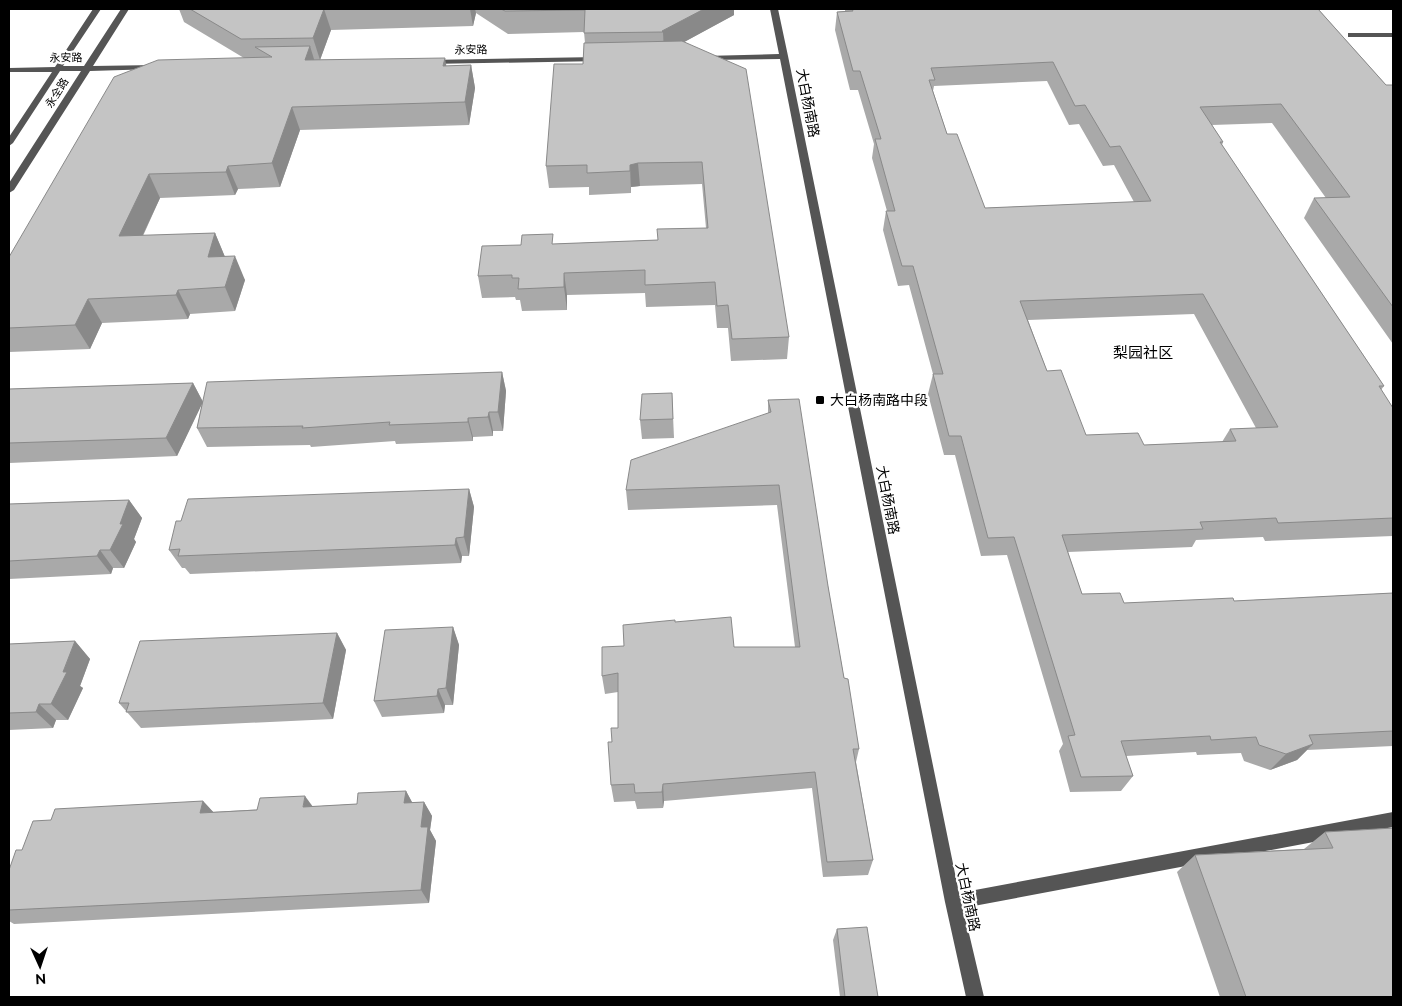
<svg xmlns="http://www.w3.org/2000/svg" width="1402" height="1006" font-family="Raleway,'Noto Sans SC',sans-serif">
  <style>
    .lines { fill: none; stroke-linecap: round; stroke-linejoin: round }
    .minor { fill: #555; fill-rule: evenodd }
    .wall { fill: #a9a9a9; fill-rule: evenodd }
    .shaded-wall { fill: #898989 }
    .building { fill: #c4c4c4; stroke: #898989; fill-rule: evenodd }
    .poi-dot { fill: #000; stroke: #fff; stroke-width: 2 }
    .labels { text-anchor: middle; dominant-baseline: central; stroke-width: 4.5; stroke-linejoin: round; paint-order: stroke }
    .far-street-label { font-size: 11px; fill: #000; stroke: #fff }
    .street-label { font-size: 14px; fill: #000; stroke: #fff }
    .poi-label { font-size: 14px; fill: #000; stroke: #fff; text-anchor: start }
    .neighbourhood-label { font-size: 15px; fill: #000; stroke: #fff }
  </style>
  <rect width="100%" height="100%" fill="#fff"/>
  <g class="lines">
    <!-- minor -->
    <g class="minor">
      <path d="M93,9H101L63,66H84L121,9H129L93,66L156,65L160,67L156,69L90,71L14,190L9,193V183L81,71H60L13,143L9,146V137L52,72H9V68L55,67Z"/>
      <path d="M770,9H778L788,56L959,893L1393,812V827L963,908L984,997H966L945,902L780,59L704,60L700,58L704,56L779,54Z"/>
      <rect x="1348" y="33" width="45" height="4"/>
      <path d="M599,57H602V61L429,64L425,62L429,60Z"/>
    </g>
  </g>
  <!-- wall -->
  <g class="wall">
    <path d="M179,9H734V15L684,42L789,337L787,359L731,361L728,328H717L715,305L646,307L645,293L567,295V310L522,311L520,300H516L515,297L482,298L478,276L554,244L658,240L706,228L702,184L640,186L631,187V193L589,195V187L549,188L546,166L583,64L585,43L584,32L508,34L476,13L473,26L331,30L320,60L446,66L471,65L475,88L469,125L300,130L280,187L238,189L235,195L160,198L143,236L215,233L225,257L245,280L235,311L190,314L188,319L102,323L90,349L9,352V257L244,58L184,22Z"/>
    <path d="M845,9H1350L1319,10L1386,85H1393V344L1304,218L1314,198H1326L1272,123L1212,125L1223,142L1222,145L1384,386L1381,390L1393,408V536L1265,541L1263,537L1196,540L1192,547L1068,552L1082,594L1124,603L1234,601L1393,593V746L1307,750L1297,760L1270,770L1244,761L1241,753L1197,755L1196,752L1126,756L1133,776L1121,791L1070,792L1059,751L1063,744L1007,555L981,556L955,455H944L928,394L933,374L909,285L898,286L883,230L886,211H887L872,158L874,144L858,90H850L835,30L837,12L845,11ZM1047,81L1069,125L1079,124L1103,166L1114,165L1134,202L985,208L947,134L933,91L934,86ZM1194,314L1256,428L1230,429L1222,442L1144,445L1086,435L1047,371L1028,320Z"/>
    <path d="M502,372L506,391L503,431H493V436L473,437V441L396,444L395,441L311,447L310,445L207,447L197,428L202,403L177,456L9,463V389L193,383L203,402Z"/>
    <path d="M672,393L674,438L642,439L640,420Z"/>
    <path d="M768,400L828,586L844,678L859,749L856,762L873,860L868,875L823,877L812,788L664,801L663,808L637,809L635,801L614,802L611,785L612,742L618,728V692L605,694L602,676L624,646L675,622L734,647H795L777,505L628,510L626,490L768,413Z"/>
    <path d="M469,489L474,507L469,556H462L461,563L190,574L185,568H182L169,550Z"/>
    <path d="M129,500L142,518L134,539L136,542L124,568H113L111,574L9,579V504Z"/>
    <path d="M453,627L459,645L453,705H445L444,713L382,717L374,701Z"/>
    <path d="M337,633L346,650L333,719L141,728L119,703Z"/>
    <path d="M75,641L90,659L80,686L83,688L68,720H56L53,728L9,730V644Z"/>
    <path d="M406,791L412,802H424L432,816L430,830L436,841L429,903L14,924L9,921V870L22,850L51,820L203,801L213,812L357,804Z"/>
    <path d="M1393,828V997H1220L1177,872L1195,855L1304,849L1325,832Z"/>
    <path d="M837,929L878,997H840L833,940Z"/>
  </g>
  <!-- shaded-wall -->
  <g class="shaded-wall">
    <path d="M324,9L331,30L320,60L313,38Z"/>
    <path d="M470,9H475L476,13L473,26Z"/>
    <path d="M704,9H734V15L664,53L663,32L662,31Z"/>
    <path d="M310,46L317,69L305,60Z"/>
    <path d="M445,58L449,81L443,66Z"/>
    <path d="M471,65L475,88L469,125L465,102Z"/>
    <path d="M292,107L300,130L280,187L272,163Z"/>
    <path d="M638,163L640,186L631,187V193L630,165Z"/>
    <path d="M228,166L238,189L235,195L226,172Z"/>
    <path d="M149,174L160,198L131,260L119,236Z"/>
    <path d="M215,233L225,257H208Z"/>
    <path d="M235,256L245,280L235,311L225,287Z"/>
    <path d="M564,273L567,295V310L564,287Z"/>
    <path d="M178,290L190,314L188,319L176,295Z"/>
    <path d="M88,299L102,323L90,349L75,325Z"/>
    <path d="M502,372L506,391L503,431L498,412Z"/>
    <path d="M193,383L203,402L177,456L166,438Z"/>
    <path d="M489,412L493,431V436L488,417Z"/>
    <path d="M468,418L473,437V441L468,422Z"/>
    <path d="M469,489L474,507L469,556L464,537Z"/>
    <path d="M129,500L142,518L134,539L136,542L124,568L110,550Z"/>
    <path d="M456,538L462,556L461,563L455,545Z"/>
    <path d="M100,550L113,568L111,574L97,556Z"/>
    <path d="M453,627L459,645L453,705L446,688Z"/>
    <path d="M337,633L346,650L333,719L323,703Z"/>
    <path d="M75,641L90,659L80,686L83,688L68,720L51,704Z"/>
    <path d="M438,689L445,705L444,713L437,696Z"/>
    <path d="M39,704L56,720L53,728L36,712Z"/>
    <path d="M1313,744L1297,760L1270,770L1286,754Z"/>
    <path d="M663,784L664,801L663,808L662,792Z"/>
    <path d="M406,791L414,806L404,803Z"/>
    <path d="M305,796L316,811L303,807Z"/>
    <path d="M203,801L217,816L200,813Z"/>
    <path d="M424,802L432,816L430,830L436,841L429,903L421,890V827Z"/>
  </g>
  <!-- building -->
  <g class="building">
    <path d="M190,9H324L313,38L241,39Z"/>
    <path d="M501,9H704L662,31L663,32L584,33L585,10L505,11Z"/>
    <path d="M852,9H1318L1386,85H1393V307L1314,198L1350,197L1281,104L1200,107L1223,142H1220L1384,386H1379L1393,408V518L1278,523L1276,518L1200,522L1203,529L1062,535L1082,594L1120,593L1124,603L1233,598L1234,601L1393,593V731L1309,735L1313,744L1286,754L1259,745L1256,737L1211,740L1210,736L1121,741L1133,776L1081,777L1068,736L1075,735L1014,537L988,538L961,436H949L933,374H943L913,266H902L886,211H895L875,139H881L860,71H853L837,12L853,11ZM1053,62L1075,106L1085,105L1110,147L1120,146L1151,201L985,208L957,134H947L929,80H935L931,68ZM1203,294L1278,427L1230,429L1236,441L1144,445L1138,433L1086,435L1061,370L1047,371L1020,301Z"/>
    <path d="M682,41L746,69L789,337L732,339L728,305L717,306L715,282L645,285V270L564,273V287L518,289L519,278H512V275L478,276L482,246L521,245L522,235L553,234L552,244L658,240L657,229L708,228L702,162L638,163L630,165V171L587,173V165L546,166L554,64H583L584,43Z"/>
    <path d="M310,46L305,60L445,58L443,66L471,65L465,102L292,107L272,163L228,166L226,172L149,174L119,236L215,233L208,257L235,256L225,287L178,290L176,295L88,299L75,325L9,328V257L114,77L158,60L272,57L255,47Z"/>
    <path d="M502,372L498,412H489L488,417L468,418V422L389,425L390,422L302,428L303,426L197,428L207,382Z"/>
    <path d="M193,383L166,438L9,443V389Z"/>
    <path d="M672,393L673,419L640,420L642,394Z"/>
    <path d="M799,399L828,586L844,678L848,679L859,749H853L873,860L827,862L815,772L663,784L662,792L635,793L634,784L611,785L608,742H612L611,728H618V673L602,676V647L624,646L623,625L675,620V622L731,617L734,647H800L779,485L626,490L631,460L771,412L768,400Z"/>
    <path d="M469,489L464,537L456,538L455,545L178,556L180,549L169,550L176,521H181L188,499Z"/>
    <path d="M129,500L120,524H123L110,550H100L97,556L9,561V504Z"/>
    <path d="M453,627L446,688L438,689L437,696L374,701L385,630Z"/>
    <path d="M337,633L323,703L126,712L129,703H119L140,641Z"/>
    <path d="M75,641L63,672H67L51,704H39L36,712L9,713V644Z"/>
    <path d="M406,791L404,803L424,802L421,827H428L421,890L9,910V870L16,850H22L33,821L51,820L55,809L203,801L200,813L257,810L260,798L305,796L303,807L357,804L358,793Z"/>
    <path d="M1393,828V997H1246L1195,855L1333,848L1325,832Z"/>
    <path d="M867,927L878,997H845L837,929Z"/>
  </g>
  <!-- markers -->
  <rect class="poi-dot" x="815" y="395" width="10" height="10" rx="2.5"/>
  <g class="labels">
    <!-- far-street labels -->
    <g class="far-street-label">
      <text transform="translate(471 50) rotate(-1)">永安路</text>
      <text transform="translate(66 58) rotate(-1)">永安路</text>
      <text transform="translate(57 93) rotate(-58)">永全路</text>
    </g>
    <!-- street labels -->
    <g class="street-label">
      <text transform="translate(808 103) rotate(79)">大白杨南路</text>
      <text transform="translate(888 500) rotate(79)">大白杨南路</text>
      <text transform="translate(968 897) rotate(78)">大白杨南路</text>
    </g>
    <!-- poi labels -->
    <g class="poi-label">
      <text x="830" y="400">大白杨南路中段</text>
    </g>
    <!-- neighbourhood labels -->
    <g class="neighbourhood-label">
      <text x="1143" y="353">梨园社区</text>
    </g>
  </g>
  <!-- border -->
  <rect width="1402" height="1006" fill="none" stroke="#000000" stroke-width="20"/>
  <!-- north arrow -->
  <g transform="translate(40 966) rotate(177)" stroke="#ffffff" stroke-width="4" paint-order="stroke">
  <path d="M0-4L9 19L0 12L-9 19Z" fill="#000000"/>
  <text y="-8" font-size="14" font-weight="bold" text-anchor="middle" fill="#000000">N</text>
  </g>
</svg>
